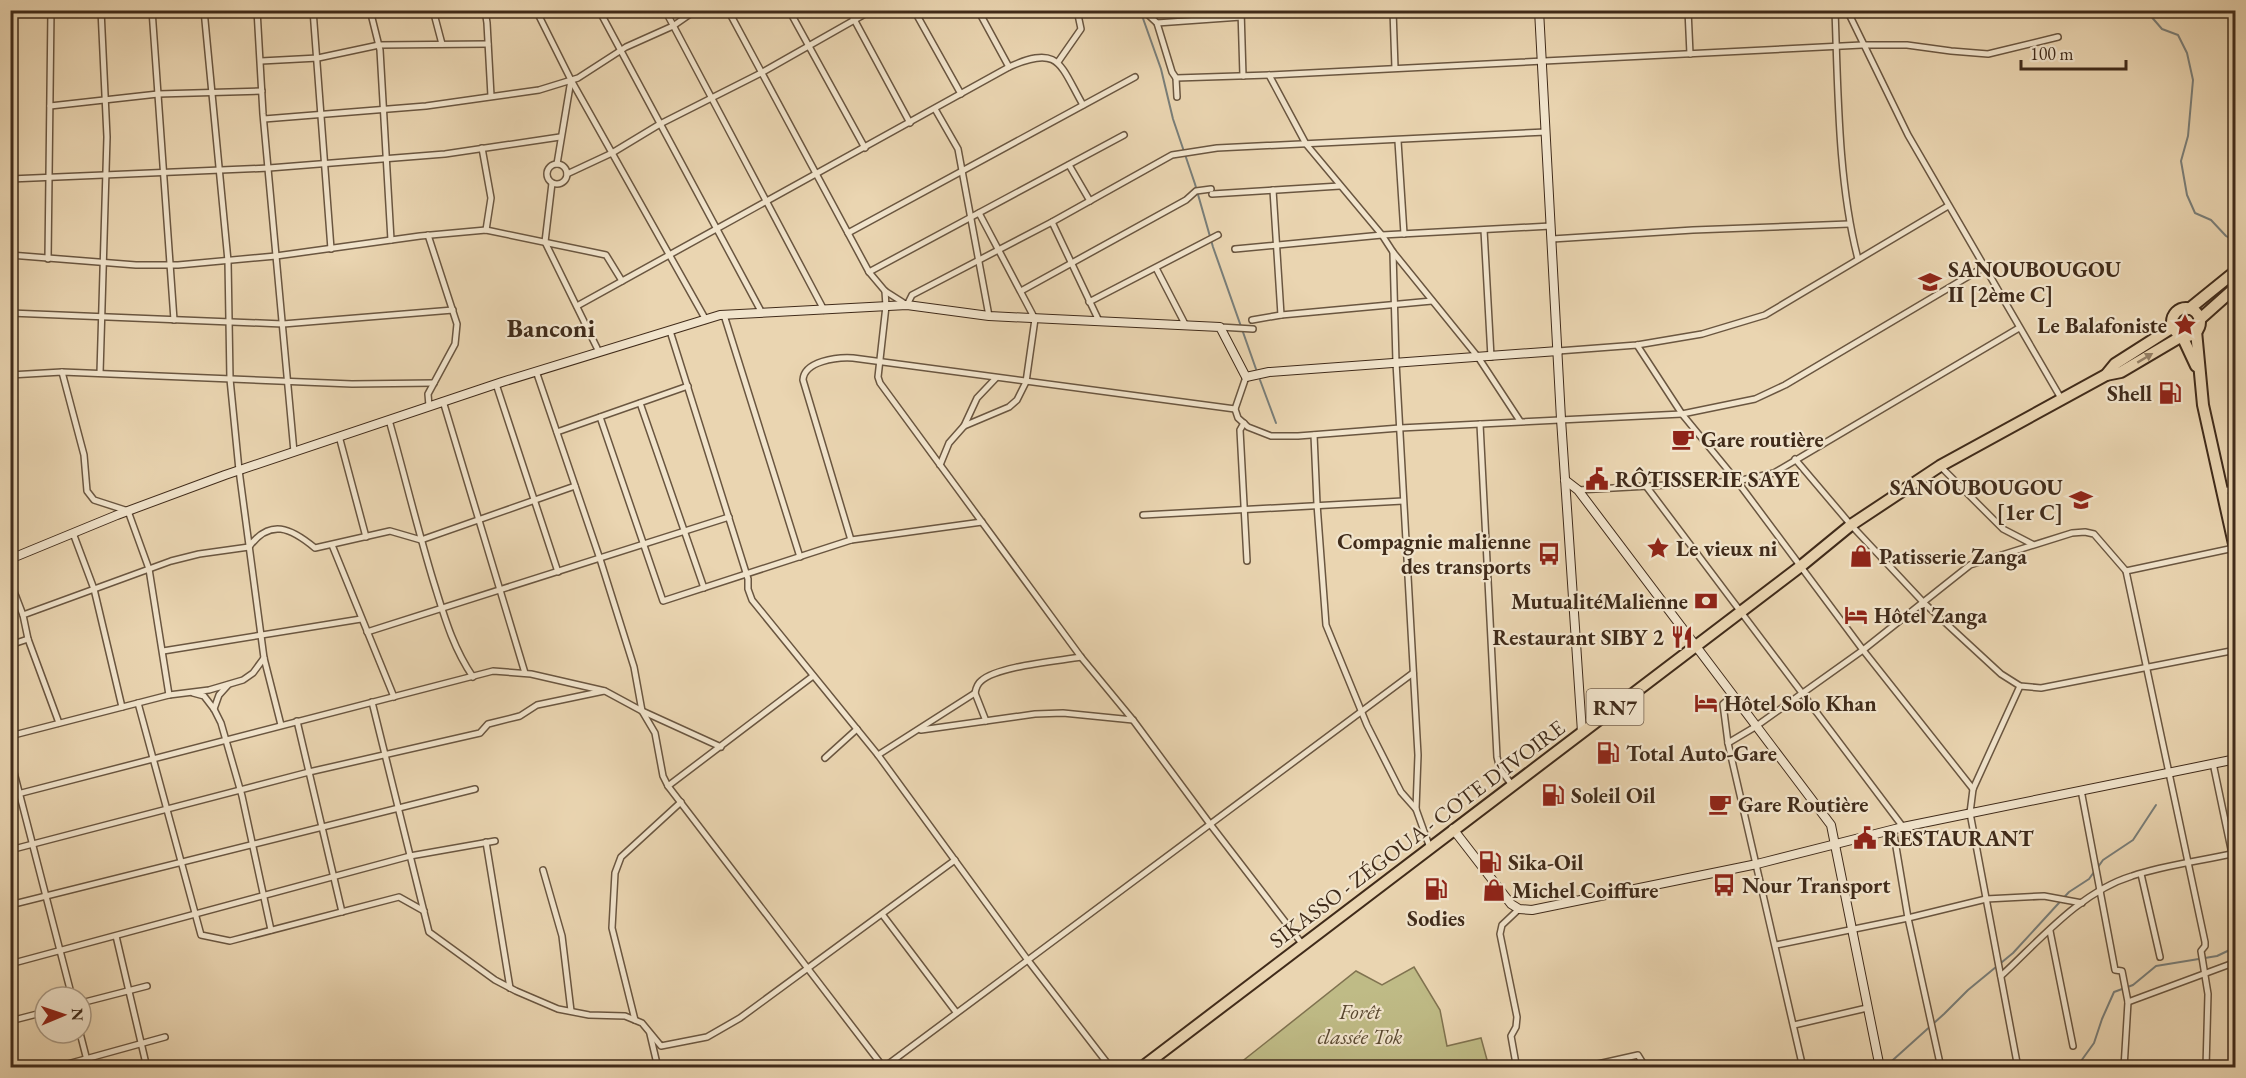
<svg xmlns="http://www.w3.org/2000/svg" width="2246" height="1078" font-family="'EB Garamond',serif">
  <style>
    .green { fill: #bfbb86; stroke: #807350; stroke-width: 1.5 }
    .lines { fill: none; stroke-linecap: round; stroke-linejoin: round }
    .stream { stroke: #797e79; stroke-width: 2 }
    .street-casing { stroke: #6a5640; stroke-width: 8 }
    .secondary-casing { stroke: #402b1a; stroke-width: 10 }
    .highway-casing { stroke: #402b1a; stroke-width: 14 }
    .street { stroke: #f1e4cc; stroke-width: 5 }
    .secondary { stroke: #f1e4cc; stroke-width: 8 }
    .highway { stroke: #ead5b1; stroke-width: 10 }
    .oneway { fill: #958066 }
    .labels { text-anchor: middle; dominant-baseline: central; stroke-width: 4.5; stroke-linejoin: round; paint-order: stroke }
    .shield { fill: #f1e4cc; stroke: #75624f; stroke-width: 1.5 }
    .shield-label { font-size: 21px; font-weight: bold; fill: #402b1a }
    .poi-label { font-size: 22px; font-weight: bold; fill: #402b1a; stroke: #f1e4cc; text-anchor: start }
    .street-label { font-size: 22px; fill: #402b1a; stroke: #f1e4cc }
    .park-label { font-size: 22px; font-style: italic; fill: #594830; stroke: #f1e4cc }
    .quarter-label { font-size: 26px; font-weight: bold; fill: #402b1a; stroke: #f1e4cc }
  </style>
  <rect width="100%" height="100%" fill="#ead5b1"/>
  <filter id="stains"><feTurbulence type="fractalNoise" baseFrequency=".00333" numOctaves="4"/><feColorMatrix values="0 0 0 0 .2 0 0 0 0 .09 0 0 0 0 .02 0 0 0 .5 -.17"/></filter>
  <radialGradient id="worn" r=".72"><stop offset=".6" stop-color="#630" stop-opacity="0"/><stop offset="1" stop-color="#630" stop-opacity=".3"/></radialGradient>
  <!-- green -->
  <path class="green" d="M1414,967L1440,1010L1447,1046L1481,1038L1489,1067H1235L1356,971L1382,985Z"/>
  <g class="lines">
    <!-- stream -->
    <g class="stream">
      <path d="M1140,10L1161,69L1173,119L1195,184L1213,247L1256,369"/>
      <path d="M2148,10L2149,14L2162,29L2178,35L2187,53L2193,80L2188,136L2181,161L2187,195L2195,213L2211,220L2226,236L2236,242"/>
      <path d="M1260,380L1276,423"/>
      <path d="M2098,867L2103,860L2133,840L2156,805"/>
      <path d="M1884,1068L1944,1014L1968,990L2013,953L2069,892L2089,879L2094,872"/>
      <path d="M2076,1068L2094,1043L2102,1019L2114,992L2133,985L2156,966L2217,956L2236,947"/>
    </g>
    <!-- street casing -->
    <g class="street-casing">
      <g id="street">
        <path d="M152,10L174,320"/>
        <path d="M204,10L228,261L230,379L239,470L264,658L281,725"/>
        <path d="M257,10L263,114L294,452"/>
        <path d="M313,10L331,249"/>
        <path d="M370,10L380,50L391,240"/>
        <path d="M433,10L442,44"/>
        <path d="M485,10L487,23L491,96"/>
        <path d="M536,10L571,80L557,164"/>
        <path d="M599,10L762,313"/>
        <path d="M665,10L824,310"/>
        <path d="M728,10L869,272L885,291L907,305L912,295L1052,222L1172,155L1217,148L1546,132"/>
        <path d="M789,10L865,148"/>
        <path d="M849,10L910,123"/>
        <path d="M914,10L961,94"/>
        <path d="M978,10L1009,67C1060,44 1060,65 1083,105"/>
        <path d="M1143,10L1157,23L1172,72L1176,78L1177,97"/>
        <path d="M1241,10L1243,76"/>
        <path d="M1393,10L1395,68"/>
        <path d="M1688,10L1690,54"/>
        <path d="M1835,10C1838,90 1838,183 1858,259"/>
        <path d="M1847,10L1908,135L2062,400"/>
        <path d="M1079,15L1095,10"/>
        <path d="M1157,23L1241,17"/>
        <path d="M261,61L318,58L379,45L488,44"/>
        <path d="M1058,62L1081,29L1077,10"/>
        <path d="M1269,75L1306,144L1382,235L1393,252L1478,357L1520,421"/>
        <path d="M1176,78L1269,75L1862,45H1907L1951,51L1988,54L2058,37"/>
        <path d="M571,80L706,320"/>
        <path d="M50,106L158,94L262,91"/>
        <path d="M935,109L958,149L989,316"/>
        <path d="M264,119L426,106L539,90L578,78L626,47L673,26L696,10"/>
        <path d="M1398,141L1404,234"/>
        <path d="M482,148L491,198L486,230"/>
        <circle cx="557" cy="174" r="10"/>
        <path d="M1069,165L1090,201"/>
        <path d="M567,174L612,153L660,124L761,73L872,10"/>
        <path d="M10,179L269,168L445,154L560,137"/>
        <path d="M552,183L545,242L599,352"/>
        <path d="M1273,190L1281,315"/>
        <path d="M1212,194L1340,186"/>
        <path d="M1052,222L1099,321"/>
        <path d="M1484,230L1491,357"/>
        <path d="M848,233L1135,77"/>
        <path d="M428,235L457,324L455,344L428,394L429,406"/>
        <path d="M1552,239L1693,230L1849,224"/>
        <path d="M1235,249L1382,235L1551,226"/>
        <path d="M1393,252L1396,362L1418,755L1416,809L1430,848"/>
        <path d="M10,255L136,265H178L276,256L420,236L486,230L606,255L622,281"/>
        <path d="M48,259L51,10"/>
        <path d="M1156,268L1185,324"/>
        <path d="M869,272L1124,135"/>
        <path d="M885,291L886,306L878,377L880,383L1081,657L1133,720L1210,824L1303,945"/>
        <path d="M1021,291L1186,200L1196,191L1211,189"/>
        <path d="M1089,302L1218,235"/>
        <path d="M577,306L1009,67"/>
        <path d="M10,313L283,324L453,310"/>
        <path d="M724,315L800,557"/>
        <path d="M1252,320L1281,315L1432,301"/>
        <path d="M1220,327L1253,329"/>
        <path d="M670,331L748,579V589L752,600L878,755L1027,959L1111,1068"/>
        <path d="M1637,345L1682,414L1737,481L1863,650L1973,789"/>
        <path d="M1558,351L1637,345L1702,334L1765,315L1948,206"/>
        <path d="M536,371L600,559L634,667L642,711L655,733L663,776L668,786L884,1068"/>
        <path d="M62,372L84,455L87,491L94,500L128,511L149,569L169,695"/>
        <path d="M100,373L107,137L101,10"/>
        <path d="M10,375L62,372L352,384L434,383"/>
        <path d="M1246,377L1235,409L1238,418L1248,427L1271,436H1298L1400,428L1682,414L1755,399L1785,385L1984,267"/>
        <path d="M496,384L558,572"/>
        <path d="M443,401L525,673"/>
        <path d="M640,403L704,588"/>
        <path d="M600,417L663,601L851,540L982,522"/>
        <path d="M389,420C404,473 417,527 433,580C444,615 452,646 473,677"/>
        <path d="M1244,423L1240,430L1247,561"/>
        <path d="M1480,424L1497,757L1500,769L1512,785"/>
        <path d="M964,426L977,398L996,378"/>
        <path d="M557,432L688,386"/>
        <path d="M1314,435L1317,504L1326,625L1367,725L1401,792L1416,809"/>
        <path d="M339,436L366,537"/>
        <path d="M1795,459L1851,525L1924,603L2001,674L2020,686L2041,688L2236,650"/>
        <path d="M940,465L949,443L964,426L1009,407L1017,400L1026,382L1035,319L979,213"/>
        <path d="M1940,466L2003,529L2032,544"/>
        <path d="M1646,486L1903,827"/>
        <path d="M1578,490L1737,481L1774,473L2019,328"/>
        <path d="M2222,491L2236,489"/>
        <path d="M1143,515L1403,501"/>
        <path d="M73,533L94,589L122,707"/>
        <path d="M851,540L803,380C804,361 837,357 853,358L1235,409"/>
        <path d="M332,545L394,697"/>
        <path d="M2126,571L2234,548"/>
        <path d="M10,581L23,615"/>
        <path d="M367,632L729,517"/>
        <path d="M28,639L59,723"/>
        <path d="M10,645L28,639L23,615L171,561L199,554L249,547C270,518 291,528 315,548L390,531L421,540L575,486"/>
        <path d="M163,651L361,619"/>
        <path d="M193,693L204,696L214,709L221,723L242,796L271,930"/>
        <path d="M975,693L986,721"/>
        <path d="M1732,696L1723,704L1728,743L1803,1068"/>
        <path d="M372,702L429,932L495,980L516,991L558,1009L589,1015L625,1016L642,1023L661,1046L707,1037L740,1018L955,860"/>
        <path d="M138,703L201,935L230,941L399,897L424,911"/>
        <path d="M214,709L219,695L228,685"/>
        <path d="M297,721L342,912"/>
        <path d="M921,730L1035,714L1063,713L1133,720"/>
        <path d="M10,736L169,695L209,690L243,680L253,673L264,658"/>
        <path d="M1728,743L1755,727L1863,650L1970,565L2072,533L2085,532L2094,534L2126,571L2205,942V946L2201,951L2208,994L2206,1068"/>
        <path d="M878,755L975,693C976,688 977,684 981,681C997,666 1058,661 1081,657"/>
        <path d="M10,757L72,997"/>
        <path d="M825,758L857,729"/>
        <path d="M2213,763L2236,873"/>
        <path d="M668,786L813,676"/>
        <path d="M2081,790L2115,970L2122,971L2128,1002"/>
        <path d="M10,796L493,671L531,674L605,691L642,711L721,747"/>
        <path d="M1893,829L1908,918L1941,1068"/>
        <path d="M486,842L510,988"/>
        <path d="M10,850L309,772L480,733L488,724L520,716L537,705L604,691"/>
        <path d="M543,870L562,936L571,1011"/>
        <path d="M2141,874L2160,957"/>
        <path d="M10,905L475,789"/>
        <path d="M1519,909L1502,925L1500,934L1517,1017L1516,1027L1511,1036L1516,1064L1523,1068"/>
        <path d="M882,914L956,1012"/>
        <path d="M2050,931L2073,1046"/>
        <path d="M116,936L147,1068"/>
        <path d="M1776,945L1908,918L1986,899L2044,896L2082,903"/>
        <path d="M10,964L410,856L495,841"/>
        <path d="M2001,976C2040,940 2080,892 2132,876C2165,865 2201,861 2236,853"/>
        <path d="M81,1003L147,986"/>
        <path d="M635,1020L612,928L615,873L621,857L681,802"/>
        <path d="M10,1021L45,1012"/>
        <path d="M1794,1025L1867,1008"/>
        <path d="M80,1033L89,1068"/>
        <path d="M650,1034L658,1068"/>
        <path d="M53,1068L165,1037"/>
        <path d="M883,1068L1413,673"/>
        <path d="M1580,1068L1638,1055L1646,1068"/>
        <path d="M2018,1068L1970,813L1973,789L2020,686"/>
        <path d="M2124,1068L2128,1002L2236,962"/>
      </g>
    </g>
    <!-- secondary casing -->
    <g class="secondary-casing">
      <g id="secondary">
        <path d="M1539,10L1561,419L1582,732"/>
        <path d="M1565,480L1578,490L1831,825L1880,1068"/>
        <path d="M10,559L117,515L225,475L502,382L720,315L907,305L989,316L1220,327L1246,377L1269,372L1558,351"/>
        <path d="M1453,829L1511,904L1519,909L1532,910L1757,864L1903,827L2236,759"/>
      </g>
    </g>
    <!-- highway casing -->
    <g class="highway-casing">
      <g id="highway">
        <circle cx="2186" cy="322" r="14"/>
        <path d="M2189,309L2236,271"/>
        <path d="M2199,320L2236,287"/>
        <path d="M2196,331L2203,405L2236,553"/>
        <path d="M2106,375L2121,372L2182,336L2196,366"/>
        <path d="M1141,1068L1801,566L1851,525L1940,466L2106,375L2115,364L2173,327"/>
      </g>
    </g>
    <!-- street -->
    <use href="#street" class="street"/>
    <!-- secondary -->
    <use href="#secondary" class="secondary"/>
    <!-- highway -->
    <use href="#highway" class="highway"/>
  </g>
  <!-- one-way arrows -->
  <defs><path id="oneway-solid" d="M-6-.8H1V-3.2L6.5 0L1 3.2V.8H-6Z" transform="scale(1.5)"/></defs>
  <use class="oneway" href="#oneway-solid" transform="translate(2145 358) rotate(-31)"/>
  <!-- icons -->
  <defs>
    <g id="school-bare" transform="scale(1.8)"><path d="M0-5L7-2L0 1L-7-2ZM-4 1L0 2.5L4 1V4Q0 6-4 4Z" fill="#8f2418" stroke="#f1e4cc" stroke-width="2.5" paint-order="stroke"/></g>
    <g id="sight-bare" transform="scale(1.8)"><path d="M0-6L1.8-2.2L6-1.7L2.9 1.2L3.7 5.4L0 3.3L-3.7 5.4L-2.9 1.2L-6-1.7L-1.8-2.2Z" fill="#8f2418" stroke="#f1e4cc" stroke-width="2.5" paint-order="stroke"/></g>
    <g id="fuel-bare" transform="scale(1.8)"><path d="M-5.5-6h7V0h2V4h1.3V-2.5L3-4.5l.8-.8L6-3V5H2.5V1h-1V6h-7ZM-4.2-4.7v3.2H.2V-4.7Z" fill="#8f2418" stroke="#f1e4cc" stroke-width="2.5" paint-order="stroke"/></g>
    <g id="cafe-bare" transform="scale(1.8)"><path d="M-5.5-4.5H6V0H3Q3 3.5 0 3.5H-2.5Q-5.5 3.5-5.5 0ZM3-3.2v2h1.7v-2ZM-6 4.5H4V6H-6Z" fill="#8f2418" stroke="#f1e4cc" stroke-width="2.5" paint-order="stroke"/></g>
    <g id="civic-bare" transform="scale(1.8)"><path d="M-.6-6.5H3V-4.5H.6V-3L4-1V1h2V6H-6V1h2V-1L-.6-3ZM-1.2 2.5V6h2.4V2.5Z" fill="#8f2418" stroke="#f1e4cc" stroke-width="2.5" paint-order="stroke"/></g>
    <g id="bus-bare" transform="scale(1.8)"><path d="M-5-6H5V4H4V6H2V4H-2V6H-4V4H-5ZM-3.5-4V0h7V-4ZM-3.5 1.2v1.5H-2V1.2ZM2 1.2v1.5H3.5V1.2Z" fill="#8f2418" stroke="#f1e4cc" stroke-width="2.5" paint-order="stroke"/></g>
    <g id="shop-bare" transform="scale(1.8)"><path d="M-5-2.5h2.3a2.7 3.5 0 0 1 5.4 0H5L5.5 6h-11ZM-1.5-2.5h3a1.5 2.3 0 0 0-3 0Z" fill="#8f2418" stroke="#f1e4cc" stroke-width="2.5" paint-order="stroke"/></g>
    <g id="bank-bare" transform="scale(1.8)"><path d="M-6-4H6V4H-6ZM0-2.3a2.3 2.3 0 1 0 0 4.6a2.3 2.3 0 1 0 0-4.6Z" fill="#8f2418" stroke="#f1e4cc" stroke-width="2.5" paint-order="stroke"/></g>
    <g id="hotel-bare" transform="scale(1.8)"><path d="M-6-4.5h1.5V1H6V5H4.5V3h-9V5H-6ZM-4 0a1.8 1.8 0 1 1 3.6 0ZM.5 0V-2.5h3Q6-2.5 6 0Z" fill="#8f2418" stroke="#f1e4cc" stroke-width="2.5" paint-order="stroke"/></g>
    <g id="restaurant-bare" transform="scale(1.8)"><path d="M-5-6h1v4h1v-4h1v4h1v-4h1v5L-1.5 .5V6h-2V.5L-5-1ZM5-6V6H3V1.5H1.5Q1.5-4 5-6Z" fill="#8f2418" stroke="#f1e4cc" stroke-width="2.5" paint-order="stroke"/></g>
  </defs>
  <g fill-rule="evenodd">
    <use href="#school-bare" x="1930" y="282"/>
    <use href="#sight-bare" x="2185" y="325"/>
    <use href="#fuel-bare" x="2170" y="393"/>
    <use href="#cafe-bare" x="1683" y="439"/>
    <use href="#civic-bare" x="1597" y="479"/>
    <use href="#school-bare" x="2081" y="500"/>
    <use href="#sight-bare" x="1658" y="548"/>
    <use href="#bus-bare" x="1549" y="554"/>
    <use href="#shop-bare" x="1861" y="556"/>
    <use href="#bank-bare" x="1706" y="601"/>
    <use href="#hotel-bare" x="1856" y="615"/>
    <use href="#restaurant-bare" x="1682" y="637"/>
    <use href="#hotel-bare" x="1706" y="703"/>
    <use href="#fuel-bare" x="1608" y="753"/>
    <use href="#fuel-bare" x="1553" y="795"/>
    <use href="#cafe-bare" x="1720" y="804"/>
    <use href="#civic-bare" x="1865" y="838"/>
    <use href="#fuel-bare" x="1490" y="862"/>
    <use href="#bus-bare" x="1724" y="885"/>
    <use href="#fuel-bare" x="1436" y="889"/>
    <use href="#shop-bare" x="1494" y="890"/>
  </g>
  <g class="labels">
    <!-- shield labels -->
    <rect class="shield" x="1586.5" y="689" width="57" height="36" rx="4.5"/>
    <g class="shield-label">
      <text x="1615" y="707">RN7</text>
    </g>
    <!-- poi labels -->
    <g class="poi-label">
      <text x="1948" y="269">SANOUBOUGOU<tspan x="1948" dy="25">II [2ème C]</tspan></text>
      <text x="2167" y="325" text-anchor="end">Le Balafoniste</text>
      <text x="2152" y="393" text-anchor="end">Shell</text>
      <text x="1701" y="439">Gare routière</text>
      <text x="1615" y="479">RÔTISSERIE SAYE</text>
      <text x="2063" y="487" text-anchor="end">SANOUBOUGOU<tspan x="2063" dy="25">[1er C]</tspan></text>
      <text x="1531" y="541" text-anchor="end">Compagnie malienne<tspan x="1531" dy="25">des transports</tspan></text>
      <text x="1676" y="548">Le vieux ni</text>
      <text x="1879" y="556">Patisserie Zanga</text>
      <text x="1688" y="601" text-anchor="end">MutualitéMalienne</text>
      <text x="1874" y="615">Hôtel Zanga</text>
      <text x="1664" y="637" text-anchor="end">Restaurant SIBY 2</text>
      <text x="1724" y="703">Hôtel Solo Khan</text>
      <text x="1626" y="753">Total Auto-Gare</text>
      <text x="1571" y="795">Soleil Oil</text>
      <text x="1738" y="804">Gare Routière</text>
      <text x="1883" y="838">RESTAURANT</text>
      <text x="1508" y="862">Sika-Oil</text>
      <text x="1742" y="885">Nour Transport</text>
      <text x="1512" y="890">Michel Coiffure</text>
      <text x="1436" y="918" text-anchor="middle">Sodies</text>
    </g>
    <!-- street labels -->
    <g class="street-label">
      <text transform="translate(1417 834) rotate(-37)">SIKASSO - ZÉGOUA - COTE D'IVOIRE</text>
    </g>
    <!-- park labels -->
    <g class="park-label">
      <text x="1360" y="1011">Forêt<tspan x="1360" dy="25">classée Tok</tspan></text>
    </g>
    <!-- quarter labels -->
    <g class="quarter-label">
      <text x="551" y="328">Banconi</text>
    </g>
  </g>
  <!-- margin -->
  <rect width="2246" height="1078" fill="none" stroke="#ead5b1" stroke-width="36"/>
  <rect x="12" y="12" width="2222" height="1054" fill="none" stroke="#402b1a" stroke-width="3"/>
  <rect x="18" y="18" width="2210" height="1042" fill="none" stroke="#402b1a" stroke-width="1.5"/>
  <!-- north arrow -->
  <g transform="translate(63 1015) rotate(88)"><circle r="28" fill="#f1e4cc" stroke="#aa9a85" stroke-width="1.5"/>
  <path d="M0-4.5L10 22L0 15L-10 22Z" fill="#8f2418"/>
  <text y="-9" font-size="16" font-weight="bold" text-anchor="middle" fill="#402b1a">N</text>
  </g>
  <!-- scale -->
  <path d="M2021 60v9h105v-9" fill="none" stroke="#402b1a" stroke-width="3"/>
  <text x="2030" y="60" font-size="18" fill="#402b1a" stroke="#f1e4cc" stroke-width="4.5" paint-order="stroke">100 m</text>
  <rect width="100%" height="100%" filter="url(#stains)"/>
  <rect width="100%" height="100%" fill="url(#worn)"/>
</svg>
